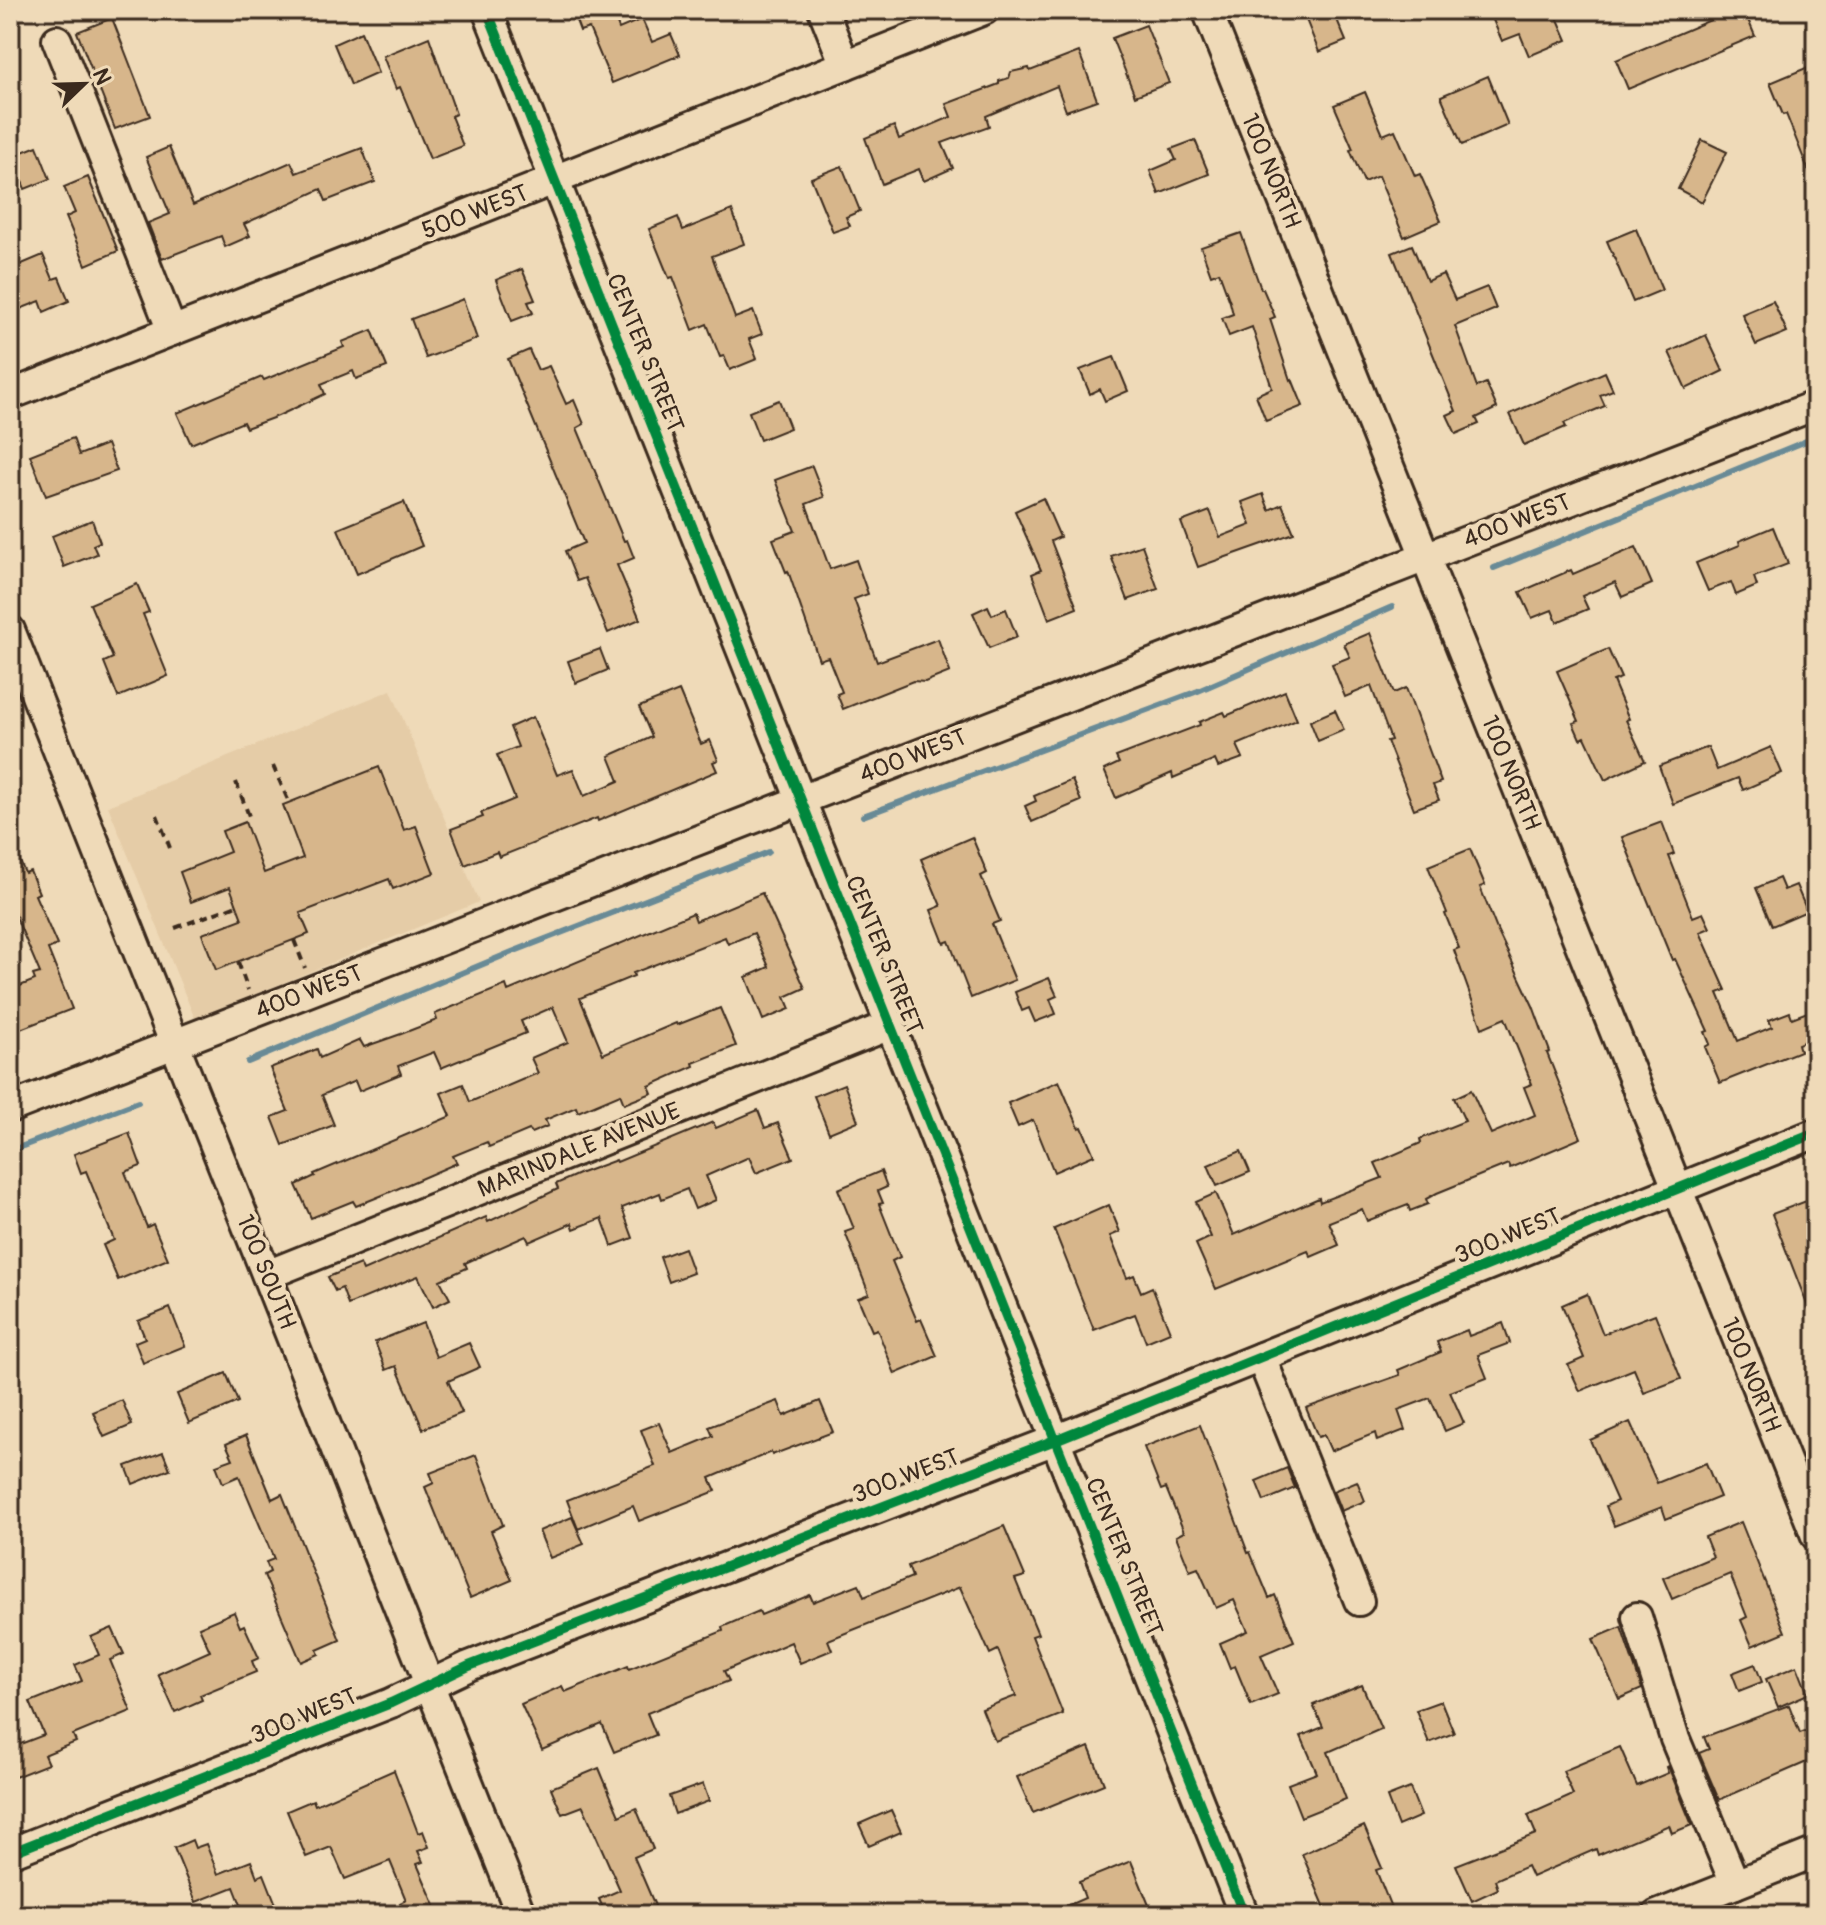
<svg xmlns="http://www.w3.org/2000/svg" width="1826" height="1925" font-family="Pangolin,sans-serif">
  <style>
    .built { fill: #e5cca7 }
    .lines { fill: none; stroke-linecap: round; stroke-linejoin: round }
    .stream { stroke: #678a96; stroke-width: 6 }
    .building { fill: #d7b68b; stroke: #3b2a1e; stroke-width: 2 }
    .minor-casing { stroke: #3b2a1e; stroke-width: 34 }
    .path { stroke: #3b2a1e; stroke-width: 4; stroke-dasharray: 8 6; stroke-linecap: butt }
    .minor { stroke: #efdab8; stroke-width: 28 }
    .cycleway-casing { stroke: #efdab8; stroke-width: 15 }
    .cycleway { stroke: #00873e; stroke-width: 10 }
    .labels { text-anchor: middle; dominant-baseline: central; stroke-width: 8; stroke-linejoin: round; paint-order: stroke }
    .street-label { font-size: 24px; fill: #3b2a1e; stroke: #efdab8 }
  </style>
  <rect width="100%" height="100%" fill="#efdab8"/>
  <filter id="ink" filterUnits="userSpaceOnUse"><feTurbulence type="fractalNoise" baseFrequency=".0125" numOctaves="2"/><feDisplacementMap in="SourceGraphic" scale="16" xChannelSelector="R" yChannelSelector="G"/><feConvolveMatrix kernelMatrix="1 2 1 2 8 2 1 2 1" color-interpolation-filters="sRGB"/></filter>
  <g filter="url(#ink)">
    <!-- built -->
    <path class="built" d="M391,690L479,902L195,1019L108,806Z"/>
    <g class="lines">
      <!-- stream -->
      <g class="stream">
        <path d="M1494,568L1816,437"/>
        <path d="M863,816L1198,691L1392,607"/>
        <path d="M248,1062L512,952L769,852"/>
        <path d="M10,1151L138,1102"/>
      </g>
    </g>
    <!-- building -->
    <g class="building">
      <path d="M572,10H631L615,18L619,29L642,19L652,42L671,34L680,55L612,83L589,28L580,31Z"/>
      <path d="M1322,10H1333L1346,41L1319,52L1305,17Z"/>
      <path d="M1516,10H1554L1567,40L1529,56L1520,34L1502,41L1493,20Z"/>
      <path d="M1734,10H1744L1755,36L1628,89L1616,60Z"/>
      <path d="M112,18L150,116L115,129L77,32Z"/>
      <path d="M1146,25L1169,83L1135,96L1112,38Z"/>
      <path d="M361,32L378,73L351,85L334,44Z"/>
      <path d="M429,37L456,114L451,116L463,146L430,159L400,87L396,89L383,56Z"/>
      <path d="M1079,52L1097,100L1066,111L1057,86L986,116L989,126L942,143L953,168L924,181L919,169L882,184L865,138L894,126L899,139L951,117L946,104L999,84V81L1009,78L1011,72L1029,68L1030,71Z"/>
      <path d="M1806,68L1816,92L1815,187L1786,114L1783,115L1770,83Z"/>
      <path d="M1488,76L1508,125L1462,145L1441,96Z"/>
      <path d="M1365,92L1383,135L1395,130L1415,176L1420,174L1441,221L1404,237L1378,176L1364,182L1350,150L1353,149L1334,105Z"/>
      <path d="M1195,140L1209,174L1159,194L1150,171L1176,160L1171,149Z"/>
      <path d="M1702,140L1727,152L1702,202L1678,189Z"/>
      <path d="M37,146L50,179L25,189L12,156Z"/>
      <path d="M169,147L193,205L291,162L296,173L362,148L375,182L326,201L321,189L244,224L250,236L225,247L221,236L162,259L148,223L170,214L146,157Z"/>
      <path d="M842,166L860,211L846,217L850,226L833,232L811,178Z"/>
      <path d="M88,177L118,251L86,265L66,217L75,213L64,187Z"/>
      <path d="M732,210L744,244L712,256L735,318L753,311L762,334L749,339L757,359L730,370L724,356L720,357L707,324L693,330L673,277L669,278L649,229L678,217L683,230Z"/>
      <path d="M1636,229L1662,290L1633,302L1607,241Z"/>
      <path d="M1241,233L1261,289H1263L1275,317L1270,319L1290,380L1292,379L1303,406L1266,421L1256,395L1272,388L1252,327L1229,336L1222,318L1233,314L1230,302L1219,272L1211,275L1201,247Z"/>
      <path d="M1412,245L1427,281L1443,274L1455,300L1487,287L1496,309L1455,326L1477,387L1486,383L1497,408L1476,418L1479,424L1456,434L1447,415L1456,411L1392,253Z"/>
      <path d="M43,255L53,279L59,277L69,301L44,312L40,301L10,313V269Z"/>
      <path d="M522,269L535,300L528,302L533,313L512,321L496,280Z"/>
      <path d="M463,299L477,339L426,358L411,319Z"/>
      <path d="M1773,301L1787,332L1756,345L1742,314Z"/>
      <path d="M372,330L387,367L356,379L353,371L321,384L325,394L278,416L246,428L243,422L191,444L177,413L262,377L264,380L344,347L342,342Z"/>
      <path d="M1706,335L1723,371L1686,389L1669,352Z"/>
      <path d="M529,350L538,370L549,366L566,404L574,400L584,424L577,428L624,541L627,540L634,558L617,565L640,619L608,633L585,578L577,581L565,551L584,543L508,359Z"/>
      <path d="M1114,357L1128,391L1105,401L1100,389L1090,394L1080,370Z"/>
      <path d="M1605,372L1613,390L1600,395L1605,406L1564,423L1566,427L1524,445L1510,414Z"/>
      <path d="M779,400L790,428L760,440L749,412Z"/>
      <path d="M73,438L79,455L107,444L117,471L46,496L30,455Z"/>
      <path d="M812,466L824,497L806,504L830,569L856,560L868,594L854,599L877,662L938,639L950,672L925,682L913,681L843,709L837,694L842,692L828,657L819,660L788,571L786,572L773,539L795,531L775,480Z"/>
      <path d="M1263,494L1269,510L1282,504L1294,533L1198,567L1181,522L1210,511L1220,537L1251,525L1242,502Z"/>
      <path d="M1043,498L1060,537L1051,541L1077,608L1049,619L1032,574L1041,570L1015,511Z"/>
      <path d="M404,502L422,546L357,574L338,529Z"/>
      <path d="M92,520L100,542L93,545L97,554L64,567L52,536Z"/>
      <path d="M1773,527L1788,564L1754,577L1757,586L1736,595L1731,582L1708,591L1696,563L1740,545L1739,541Z"/>
      <path d="M1142,545L1158,589L1128,600L1111,556Z"/>
      <path d="M1636,547L1652,584L1622,597L1615,582L1582,596L1588,609L1557,622L1552,610L1532,618L1520,592L1571,570L1573,574Z"/>
      <path d="M137,584L149,612L143,614L168,676L118,697L104,662L113,658L90,604Z"/>
      <path d="M988,606L992,615L1006,609L1017,637L989,648L973,613Z"/>
      <path d="M1370,633L1394,693L1406,688L1441,782L1433,785L1439,800L1414,809L1387,741L1391,740L1371,686L1345,697L1332,664L1350,657L1344,644Z"/>
      <path d="M600,649L608,670L576,683L568,661Z"/>
      <path d="M1608,649L1621,678L1613,681L1629,719L1626,720L1645,761L1605,780L1585,737L1580,739L1573,723L1579,721L1557,671Z"/>
      <path d="M679,691L701,744L710,740L718,760L713,762L717,771L598,821L597,818L499,857L497,852L465,865L451,829L483,817L481,813L515,799L497,755L518,747L510,727L533,717L557,775L573,769L584,796L619,781L609,756L652,737L639,707Z"/>
      <path d="M1285,691L1297,720L1237,745L1243,758L1218,767L1215,760L1173,778L1172,773L1116,798L1104,770L1119,763L1116,757L1200,725L1199,722L1224,712L1226,716Z"/>
      <path d="M1335,710L1344,730L1318,741L1310,721Z"/>
      <path d="M1708,747L1717,770L1771,747L1782,773L1743,790L1738,778L1673,804L1659,766Z"/>
      <path d="M379,767L404,830L416,826L434,873L393,889L389,879L300,913L309,934L216,970L202,934L242,919L230,887L191,902L180,872L230,852L222,831L245,822L264,873L303,858L283,805Z"/>
      <path d="M1072,780L1081,801L1032,822L1025,806L1036,801L1034,796Z"/>
      <path d="M1662,822L1674,854L1669,856L1693,917L1703,913L1710,928L1700,932L1726,990L1718,993L1738,1041L1772,1027L1769,1020L1790,1012L1792,1018L1810,1011L1816,1027V1037L1798,1044L1800,1051L1720,1083L1705,1047L1710,1044L1705,1032L1708,1031L1675,959L1672,960L1622,837Z"/>
      <path d="M972,837L987,873L981,876L1000,921L992,924L1015,980L971,998L949,941L944,943L931,910L941,906L921,859Z"/>
      <path d="M10,839L25,873L30,871L39,893L35,895L57,945L48,949L72,1009L10,1033V990L35,980L33,975L40,973L10,903Z"/>
      <path d="M1470,849L1485,885L1480,887L1498,932L1533,1006L1550,1052L1547,1053L1581,1138L1510,1168L1508,1164L1437,1193L1426,1199L1428,1204L1410,1211L1408,1205L1367,1221L1362,1209L1329,1222L1339,1245L1311,1257L1308,1251L1216,1289L1196,1244L1211,1237L1196,1202L1216,1193L1234,1235L1319,1198L1320,1202L1382,1178L1375,1163L1421,1143L1420,1139L1465,1121L1454,1098L1471,1090L1491,1134L1535,1115L1524,1087L1532,1084L1505,1018L1482,1028L1454,950L1459,948L1445,914L1447,913L1428,866Z"/>
      <path d="M1779,878L1784,890L1796,885L1807,911L1772,926L1756,888Z"/>
      <path d="M762,893L805,988L785,997L790,1009L763,1020L746,977L769,967L754,933L728,944L725,937L633,973L634,976L580,998L603,1054L676,1023L677,1025L720,1008L736,1046L693,1063L694,1066L649,1086L652,1093L624,1104L620,1094L578,1112L576,1107L545,1120L548,1126L531,1133L529,1130L489,1147L487,1142L453,1156L457,1163L383,1195L356,1206L353,1201L311,1218L296,1185L315,1176L314,1174L451,1116L441,1093L463,1084L470,1102L538,1073L531,1058L568,1042L553,1007L521,1021L526,1033L441,1068L434,1052L398,1066L401,1074L359,1091L355,1081L322,1095L334,1125L283,1145L272,1117L288,1111L270,1068L317,1049L320,1058L360,1040L364,1047L401,1034L437,1020L435,1014L506,985L508,991L693,913L696,921Z"/>
      <path d="M1049,978L1057,996L1050,999L1056,1014L1035,1022L1029,1008L1022,1011L1015,992Z"/>
      <path d="M1059,1081L1079,1128L1082,1127L1094,1155L1054,1172L1033,1120L1018,1127L1008,1103Z"/>
      <path d="M844,1084L858,1121L829,1133L814,1096Z"/>
      <path d="M758,1110L765,1128L778,1123L793,1158L756,1173L749,1157L706,1176L716,1200L695,1209L687,1189L662,1199L660,1193L622,1208L633,1238L612,1246L602,1218L574,1229L572,1223L529,1242L526,1236L465,1263L467,1268L440,1280L450,1299L433,1307L418,1276L348,1305L342,1288L335,1291L328,1277L360,1264L363,1271L486,1217L488,1222L558,1189L556,1184L581,1173L616,1160L617,1162L713,1122L716,1128Z"/>
      <path d="M129,1133L141,1166L125,1172L147,1227L153,1224L168,1259L118,1280L103,1245L114,1240L86,1171L81,1173L74,1154Z"/>
      <path d="M1241,1151L1250,1172L1217,1186L1208,1165Z"/>
      <path d="M881,1171L887,1187L878,1191L883,1203L879,1204L900,1257L892,1261L917,1321L921,1319L937,1356L895,1374L877,1329L872,1331L858,1298L869,1294L845,1232L854,1229L838,1189Z"/>
      <path d="M1809,1200L1816,1217V1223L1811,1225L1816,1237L1815,1325L1772,1214Z"/>
      <path d="M1109,1205L1120,1232L1110,1236L1127,1278L1134,1275L1141,1292L1152,1287L1170,1332L1146,1342L1135,1314L1094,1330L1054,1229Z"/>
      <path d="M684,1248L693,1273L669,1282L660,1257Z"/>
      <path d="M1587,1294L1603,1334L1655,1314L1681,1379L1644,1393L1634,1369L1580,1391L1568,1365L1584,1358L1562,1305Z"/>
      <path d="M170,1308L185,1346L143,1363L135,1342L145,1338L138,1321Z"/>
      <path d="M423,1323L436,1357L469,1343L480,1367L448,1381L462,1413L423,1429L396,1366L386,1370L375,1342Z"/>
      <path d="M1503,1323L1510,1343L1478,1355L1487,1378L1450,1392L1464,1423L1445,1431L1430,1398L1398,1410L1405,1430L1377,1441L1375,1433L1331,1451L1324,1435L1318,1437L1306,1408L1400,1375L1398,1370L1441,1352L1437,1342L1467,1330L1469,1336Z"/>
      <path d="M226,1373L238,1402L189,1423L177,1394Z"/>
      <path d="M122,1400L132,1425L104,1437L93,1412Z"/>
      <path d="M778,1401L784,1416L820,1401L833,1432L772,1455L771,1452L710,1478L716,1491L639,1521L633,1506L578,1529L567,1500L655,1466L641,1430L659,1423L672,1453L713,1436L709,1427Z"/>
      <path d="M1630,1422L1657,1483L1706,1463L1720,1497L1666,1519L1662,1507L1614,1526L1606,1506L1617,1501L1590,1440Z"/>
      <path d="M1200,1425L1248,1553L1250,1552L1269,1598L1275,1595L1294,1641L1261,1655L1278,1694L1251,1705L1235,1666L1230,1668L1220,1643L1248,1631L1234,1600L1216,1608L1198,1568L1190,1571L1176,1536L1184,1532L1166,1488L1161,1490L1144,1447Z"/>
      <path d="M246,1435L272,1499L282,1494L340,1640L317,1650L319,1654L301,1662L264,1575L270,1572L266,1562L274,1559L239,1476L223,1483L216,1465L233,1459L226,1444Z"/>
      <path d="M163,1452L170,1469L133,1484L126,1466Z"/>
      <path d="M476,1455L503,1525L491,1531L512,1580L470,1598L425,1487L434,1483L430,1473Z"/>
      <path d="M1287,1468L1295,1488L1264,1501L1256,1481Z"/>
      <path d="M1357,1481L1365,1501L1341,1511L1333,1491Z"/>
      <path d="M572,1517L584,1544L550,1558L539,1531Z"/>
      <path d="M1741,1522L1785,1632L1752,1646L1741,1620L1747,1617L1730,1574L1672,1599L1663,1578L1713,1557L1705,1537Z"/>
      <path d="M1004,1526L1025,1576L1015,1579L1038,1634L1032,1636L1063,1714L995,1741L982,1709L1016,1696L998,1650L990,1654L960,1587L828,1640L832,1650L800,1663L791,1642L724,1671L729,1681L647,1713L656,1735L614,1752L602,1724L542,1750L521,1704L562,1686L565,1692L628,1666L629,1669L723,1631L722,1627L759,1611L761,1615L810,1595L813,1602L859,1584L864,1597L912,1577L908,1566Z"/>
      <path d="M234,1612L240,1627L244,1625L259,1658L252,1661L256,1672L200,1695L202,1700L175,1712L158,1674L210,1651L199,1627Z"/>
      <path d="M1621,1627L1642,1689L1619,1699L1593,1639Z"/>
      <path d="M112,1628L124,1654L110,1660L131,1711L73,1735L76,1742L44,1755L48,1764L15,1777L10,1763V1748L44,1735L30,1702L82,1681L75,1665L99,1655L91,1637Z"/>
      <path d="M1755,1664L1762,1682L1739,1691L1732,1673Z"/>
      <path d="M1797,1666L1808,1694L1778,1707L1766,1679Z"/>
      <path d="M1362,1685L1381,1729L1328,1752L1346,1799L1301,1817L1288,1784L1317,1773L1301,1736L1323,1727L1313,1705Z"/>
      <path d="M1441,1701L1454,1733L1429,1743L1416,1710Z"/>
      <path d="M1789,1705L1800,1733L1816,1727V1758L1719,1800L1699,1753L1709,1749L1704,1737Z"/>
      <path d="M1089,1747L1104,1784L1033,1813L1017,1777Z"/>
      <path d="M1620,1747L1637,1786L1668,1773L1666,1767L1668,1766L1692,1825L1672,1833L1669,1825L1598,1855L1596,1849L1532,1877L1527,1866L1495,1880L1498,1889L1472,1901L1456,1865L1536,1834L1528,1815L1573,1795L1563,1771Z"/>
      <path d="M599,1768L619,1816L636,1808L653,1849L634,1857L659,1915H606L599,1899L620,1890L583,1806L562,1814L551,1788Z"/>
      <path d="M394,1770L418,1833L423,1831L429,1847L418,1851L423,1862L417,1864L439,1915H405L400,1903L406,1900L390,1861L345,1879L331,1847L306,1857L287,1811L313,1800L315,1805Z"/>
      <path d="M703,1784L709,1801L675,1814L669,1796Z"/>
      <path d="M1410,1788L1421,1816L1398,1826L1387,1797Z"/>
      <path d="M891,1810L901,1832L869,1846L859,1824Z"/>
      <path d="M1364,1826L1382,1868L1376,1870L1394,1915H1328L1302,1854Z"/>
      <path d="M192,1840L195,1848L206,1844L218,1874L251,1861L257,1877L264,1874L277,1907L258,1915H245L234,1887L196,1902L174,1848Z"/>
      <path d="M1131,1861L1153,1915H1046L1085,1898L1079,1882Z"/>
    </g>
    <g class="lines">
      <!-- minor casing -->
      <g class="minor-casing">
        <g id="minor">
          <path d="M487,10L1244,1915"/>
          <path d="M823,10L845,65"/>
          <path d="M1207,10L1816,1536"/>
          <path d="M57,40L172,331"/>
          <path d="M10,395L984,10"/>
          <path d="M10,630L521,1915"/>
          <path d="M10,1108L1816,405"/>
          <path d="M267,1275L890,1025"/>
          <path d="M1261,1357L1359,1601"/>
          <path d="M1637,1617L1675,1739L1735,1884"/>
          <path d="M10,1853L391,1703L469,1666L1055,1440L1816,1133"/>
          <path d="M1657,1915L1816,1852"/>
        </g>
      </g>
      <!-- path -->
      <g class="path">
        <path d="M273,766L288,800"/>
        <path d="M236,782L249,816"/>
        <path d="M157,815L170,848"/>
        <path d="M175,928L237,905"/>
        <path d="M294,940L305,968"/>
        <path d="M238,962L248,990"/>
      </g>
      <!-- minor -->
      <use href="#minor" class="minor"/>
      <!-- cycleway casing -->
      <g class="cycleway-casing">
        <g id="cycleway">
          <path d="M487,10L1244,1915"/>
          <path d="M10,1853L391,1703L469,1666L1055,1440L1816,1133"/>
        </g>
      </g>
      <!-- cycleway -->
      <use href="#cycleway" class="cycleway"/>
    </g>
  </g>
  <g class="labels">
    <!-- street labels -->
    <g class="street-label">
      <text transform="translate(1271 171) rotate(68)">100 NORTH</text>
      <text transform="translate(475 212) rotate(-21)">500 WEST</text>
      <text transform="translate(645 353) rotate(68)">CENTER STREET</text>
      <text transform="translate(1517 521) rotate(-21)">400 WEST</text>
      <text transform="translate(913 756) rotate(-21)">400 WEST</text>
      <text transform="translate(1511 773) rotate(68)">100 NORTH</text>
      <text transform="translate(884 955) rotate(68)">CENTER STREET</text>
      <text transform="translate(309 992) rotate(-21)">400 WEST</text>
      <text transform="translate(579 1150) rotate(-22)">MARINDALE AVENUE</text>
      <text transform="translate(1508 1236) rotate(-22)">300 WEST</text>
      <text transform="translate(266 1272) rotate(68)">100 SOUTH</text>
      <text transform="translate(1751 1375) rotate(68)">100 NORTH</text>
      <text transform="translate(906 1476) rotate(-21)">300 WEST</text>
      <text transform="translate(1124 1557) rotate(68)">CENTER STREET</text>
      <text transform="translate(304 1716) rotate(-22)">300 WEST</text>
    </g>
  </g>
  <!-- margin -->
  <rect width="1826" height="1925" fill="none" stroke="#efdab8" stroke-width="40"/>
  <rect x="20" y="20" width="1786" height="1885" fill="none" stroke="#3b2a1e" stroke-width="3" filter="url(#ink)"/>
  <!-- north arrow -->
  <g transform="translate(84 84) rotate(67)" stroke="#efdab8" stroke-width="6" paint-order="stroke">
  <path d="M0-6L14 30L0 20L-14 30Z" fill="#3b2a1e"/>
  <text y="-12" font-size="22" font-weight="bold" text-anchor="middle" fill="#3b2a1e">N</text>
  </g>
</svg>
